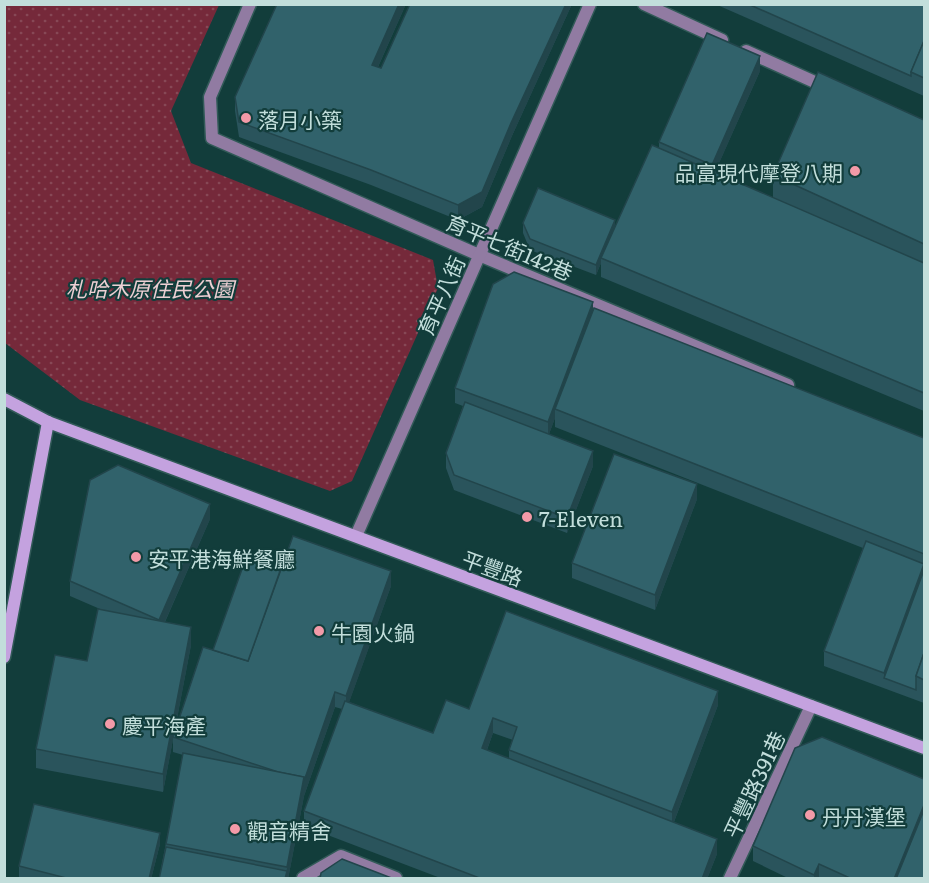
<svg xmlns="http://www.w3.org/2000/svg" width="929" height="883" font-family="Literata,'Noto Sans TC',serif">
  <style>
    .park { fill: url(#park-dots) }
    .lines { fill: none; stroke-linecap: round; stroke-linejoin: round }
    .street-casing { stroke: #325a58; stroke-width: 15 }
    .secondary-casing { stroke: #325a58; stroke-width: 15 }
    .street { stroke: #917ba2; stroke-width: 12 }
    .secondary { stroke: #c4a2df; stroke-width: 12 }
    .wall { fill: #2a545c; fill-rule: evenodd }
    .shaded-wall { fill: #22454b }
    .building { fill: #31626b; stroke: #22454b; stroke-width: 1.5 }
    .poi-dot { fill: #f39aa8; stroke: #123d3b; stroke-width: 2 }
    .labels { text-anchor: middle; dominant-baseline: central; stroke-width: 4.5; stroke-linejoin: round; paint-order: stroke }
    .poi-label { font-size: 21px; fill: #c2dedb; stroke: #123d3b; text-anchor: start }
    .street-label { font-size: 21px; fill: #c2dedb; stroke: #123d3b }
    .park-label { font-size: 21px; font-style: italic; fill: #edcfd3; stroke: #123d3b }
  </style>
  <defs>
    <pattern id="park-dots" width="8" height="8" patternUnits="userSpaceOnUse" patternTransform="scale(1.5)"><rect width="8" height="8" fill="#75293a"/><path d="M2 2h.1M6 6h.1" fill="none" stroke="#874856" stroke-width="1.8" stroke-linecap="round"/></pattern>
  </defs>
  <rect width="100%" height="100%" fill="#123d3b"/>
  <!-- park -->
  <path class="park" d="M4,5H219L171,111L191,163L433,260L438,288L352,481L330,491L80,400L5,343Z"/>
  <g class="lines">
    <!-- street casing -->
    <g class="street-casing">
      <g id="street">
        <path d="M250,4L210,97L212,138L479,255L788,385"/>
        <path d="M644,4L722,40"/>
        <path d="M746,51L828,88"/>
        <path d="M356,536L590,4"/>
        <path d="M303,878L341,856L396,878"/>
        <path d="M730,878L811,706"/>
      </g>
    </g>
    <!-- secondary casing -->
    <g class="secondary-casing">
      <g id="secondary">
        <path d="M4,399L48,422L924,748"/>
        <path d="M4,657L48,422"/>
      </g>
    </g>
    <!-- street -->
    <use href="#street" class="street"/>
    <!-- secondary -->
    <use href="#secondary" class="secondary"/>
  </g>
  <!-- wall -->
  <g class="wall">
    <path d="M406,4L378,67L381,68L410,4H572L511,138L482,207L458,220L371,185L239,137L235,111V97Z"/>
    <path d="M715,4H924V96Z"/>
    <path d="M760,71L715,172L773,198V175L924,120V411L601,277V263L596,275L530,250L523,233V223L615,227L659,148V142Z"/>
    <path d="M593,312L924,438V703L824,666V651L863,548L555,427V418L549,434L593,466L567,533L454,490L446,468V453L463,406L455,403V388Z"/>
    <path d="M697,499L655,610L572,578V563Z"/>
    <path d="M210,519L165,622L191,645L163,792L36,768V749L87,661L100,609L70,596V581Z"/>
    <path d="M280,571L391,586L349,702L433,733L469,709L718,705L674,822L717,854L707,879H443L304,826V811L342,709L335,707L304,796L288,879H159L183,755L173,752V737L213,650ZM493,733L513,740L509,750V759L487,750Z"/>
    <path d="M160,844L151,879H27L19,877V866Z"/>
    <path d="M753,846L924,879H790L753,861Z"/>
  </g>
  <!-- shaded-wall -->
  <g class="shaded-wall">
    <path d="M399,4H406L372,80V65Z"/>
    <path d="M566,4H572L511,138L482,207L458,220V205L511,123Z"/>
    <path d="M760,56V71L712,179V165Z"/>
    <path d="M615,220V230L601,258V263L596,275V265Z"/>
    <path d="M593,302V316L555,409V418L548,437V422Z"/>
    <path d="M593,451V466L567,533V518Z"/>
    <path d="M697,484V499L655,610V595Z"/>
    <path d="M210,504V519L159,635V620Z"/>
    <path d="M924,565V580L884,678V673Z"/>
    <path d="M391,571V586L346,711V696Z"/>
    <path d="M191,627V645L163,792V774Z"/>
    <path d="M718,691V705L672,827V812Z"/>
    <path d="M335,692V707L304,796L288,879H285L304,777Z"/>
    <path d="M493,718V733L482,763V748Z"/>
    <path d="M924,805V820L900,879H894Z"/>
    <path d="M160,833V844L151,879H149Z"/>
    <path d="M717,839V854L707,879H702Z"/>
    <path d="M819,864V879H814V875Z"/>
  </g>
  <!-- building -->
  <g class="building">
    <path d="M277,4H399L372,65L381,68L410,4H566L511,123L482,192L458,205L371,170L239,122L235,97Z"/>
    <path d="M748,4H924V41L911,72V76Z"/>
    <path d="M707,33L760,56L712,165L659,142Z"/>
    <path d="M924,41V78L911,72Z"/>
    <path d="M818,72L924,120V244L773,175Z"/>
    <path d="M652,145L924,263V393L601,258Z"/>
    <path d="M538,188L615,220L596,265L530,239L523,223Z"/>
    <path d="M514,272L593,302L548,422L455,388L493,284Z"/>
    <path d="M594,308L924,438V554L555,409Z"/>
    <path d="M465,402L593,451L567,518L454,475L446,453Z"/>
    <path d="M614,454L697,484L655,595L572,563Z"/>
    <path d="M118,465L210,504L159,620L70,581L90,480Z"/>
    <path d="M293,536L391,571L346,696L335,692L304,781V777L278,772L173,737L203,647L248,661Z"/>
    <path d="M866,541L924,564L884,673L824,651Z"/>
    <path d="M246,558L280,571L248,661L213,650Z"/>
    <path d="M924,570V653L916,676V690L884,678Z"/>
    <path d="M98,609L191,627L163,774L36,749L55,655L87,661Z"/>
    <path d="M506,611L718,691L672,812L509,750L517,727L493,718L482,748L717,839L702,879H482L304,811L345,701L433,733L446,700L469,709Z"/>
    <path d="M924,653V680L916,676Z"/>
    <path d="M822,737L924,779V805L894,879H852L819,864L814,875L753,846L795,748Z"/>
    <path d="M183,753L304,777L287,867L166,844Z"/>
    <path d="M34,804L160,833L149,879H70L19,866Z"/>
    <path d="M924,810V879H896Z"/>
    <path d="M166,847L287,871L285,879H159Z"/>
    <path d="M342,859L394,879H320L321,873Z"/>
  </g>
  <!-- markers -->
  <g class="poi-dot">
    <circle cx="246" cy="118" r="6"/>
    <circle cx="855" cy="171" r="6"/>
    <circle cx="527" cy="517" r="6"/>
    <circle cx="136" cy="557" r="6"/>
    <circle cx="319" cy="631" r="6"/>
    <circle cx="110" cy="724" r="6"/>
    <circle cx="810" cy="815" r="6"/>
    <circle cx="235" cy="829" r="6"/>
  </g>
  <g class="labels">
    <!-- poi labels -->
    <g class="poi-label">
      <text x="258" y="118">落月小築</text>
      <text x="843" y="171" text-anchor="end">品富現代摩登八期</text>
      <text x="539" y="517">7-Eleven</text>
      <text x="148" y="557">安平港海鮮餐廳</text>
      <text x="331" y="631">牛園火鍋</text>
      <text x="122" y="724">慶平海產</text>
      <text x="822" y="815">丹丹漢堡</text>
      <text x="247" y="829">觀音精舍</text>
    </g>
    <!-- street labels -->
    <g class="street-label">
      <text transform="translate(510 246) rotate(23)">育平七街142巷</text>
      <text transform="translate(440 295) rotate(-66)">育平八街</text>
      <text transform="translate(493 567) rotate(20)">平豐路</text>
      <text transform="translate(753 784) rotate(-65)">平豐路391巷</text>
    </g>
    <!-- park labels -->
    <g class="park-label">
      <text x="150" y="287">札哈木原住民公園</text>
    </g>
  </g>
  <!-- border -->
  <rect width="929" height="883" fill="none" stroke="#c2dedb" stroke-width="12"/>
</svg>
